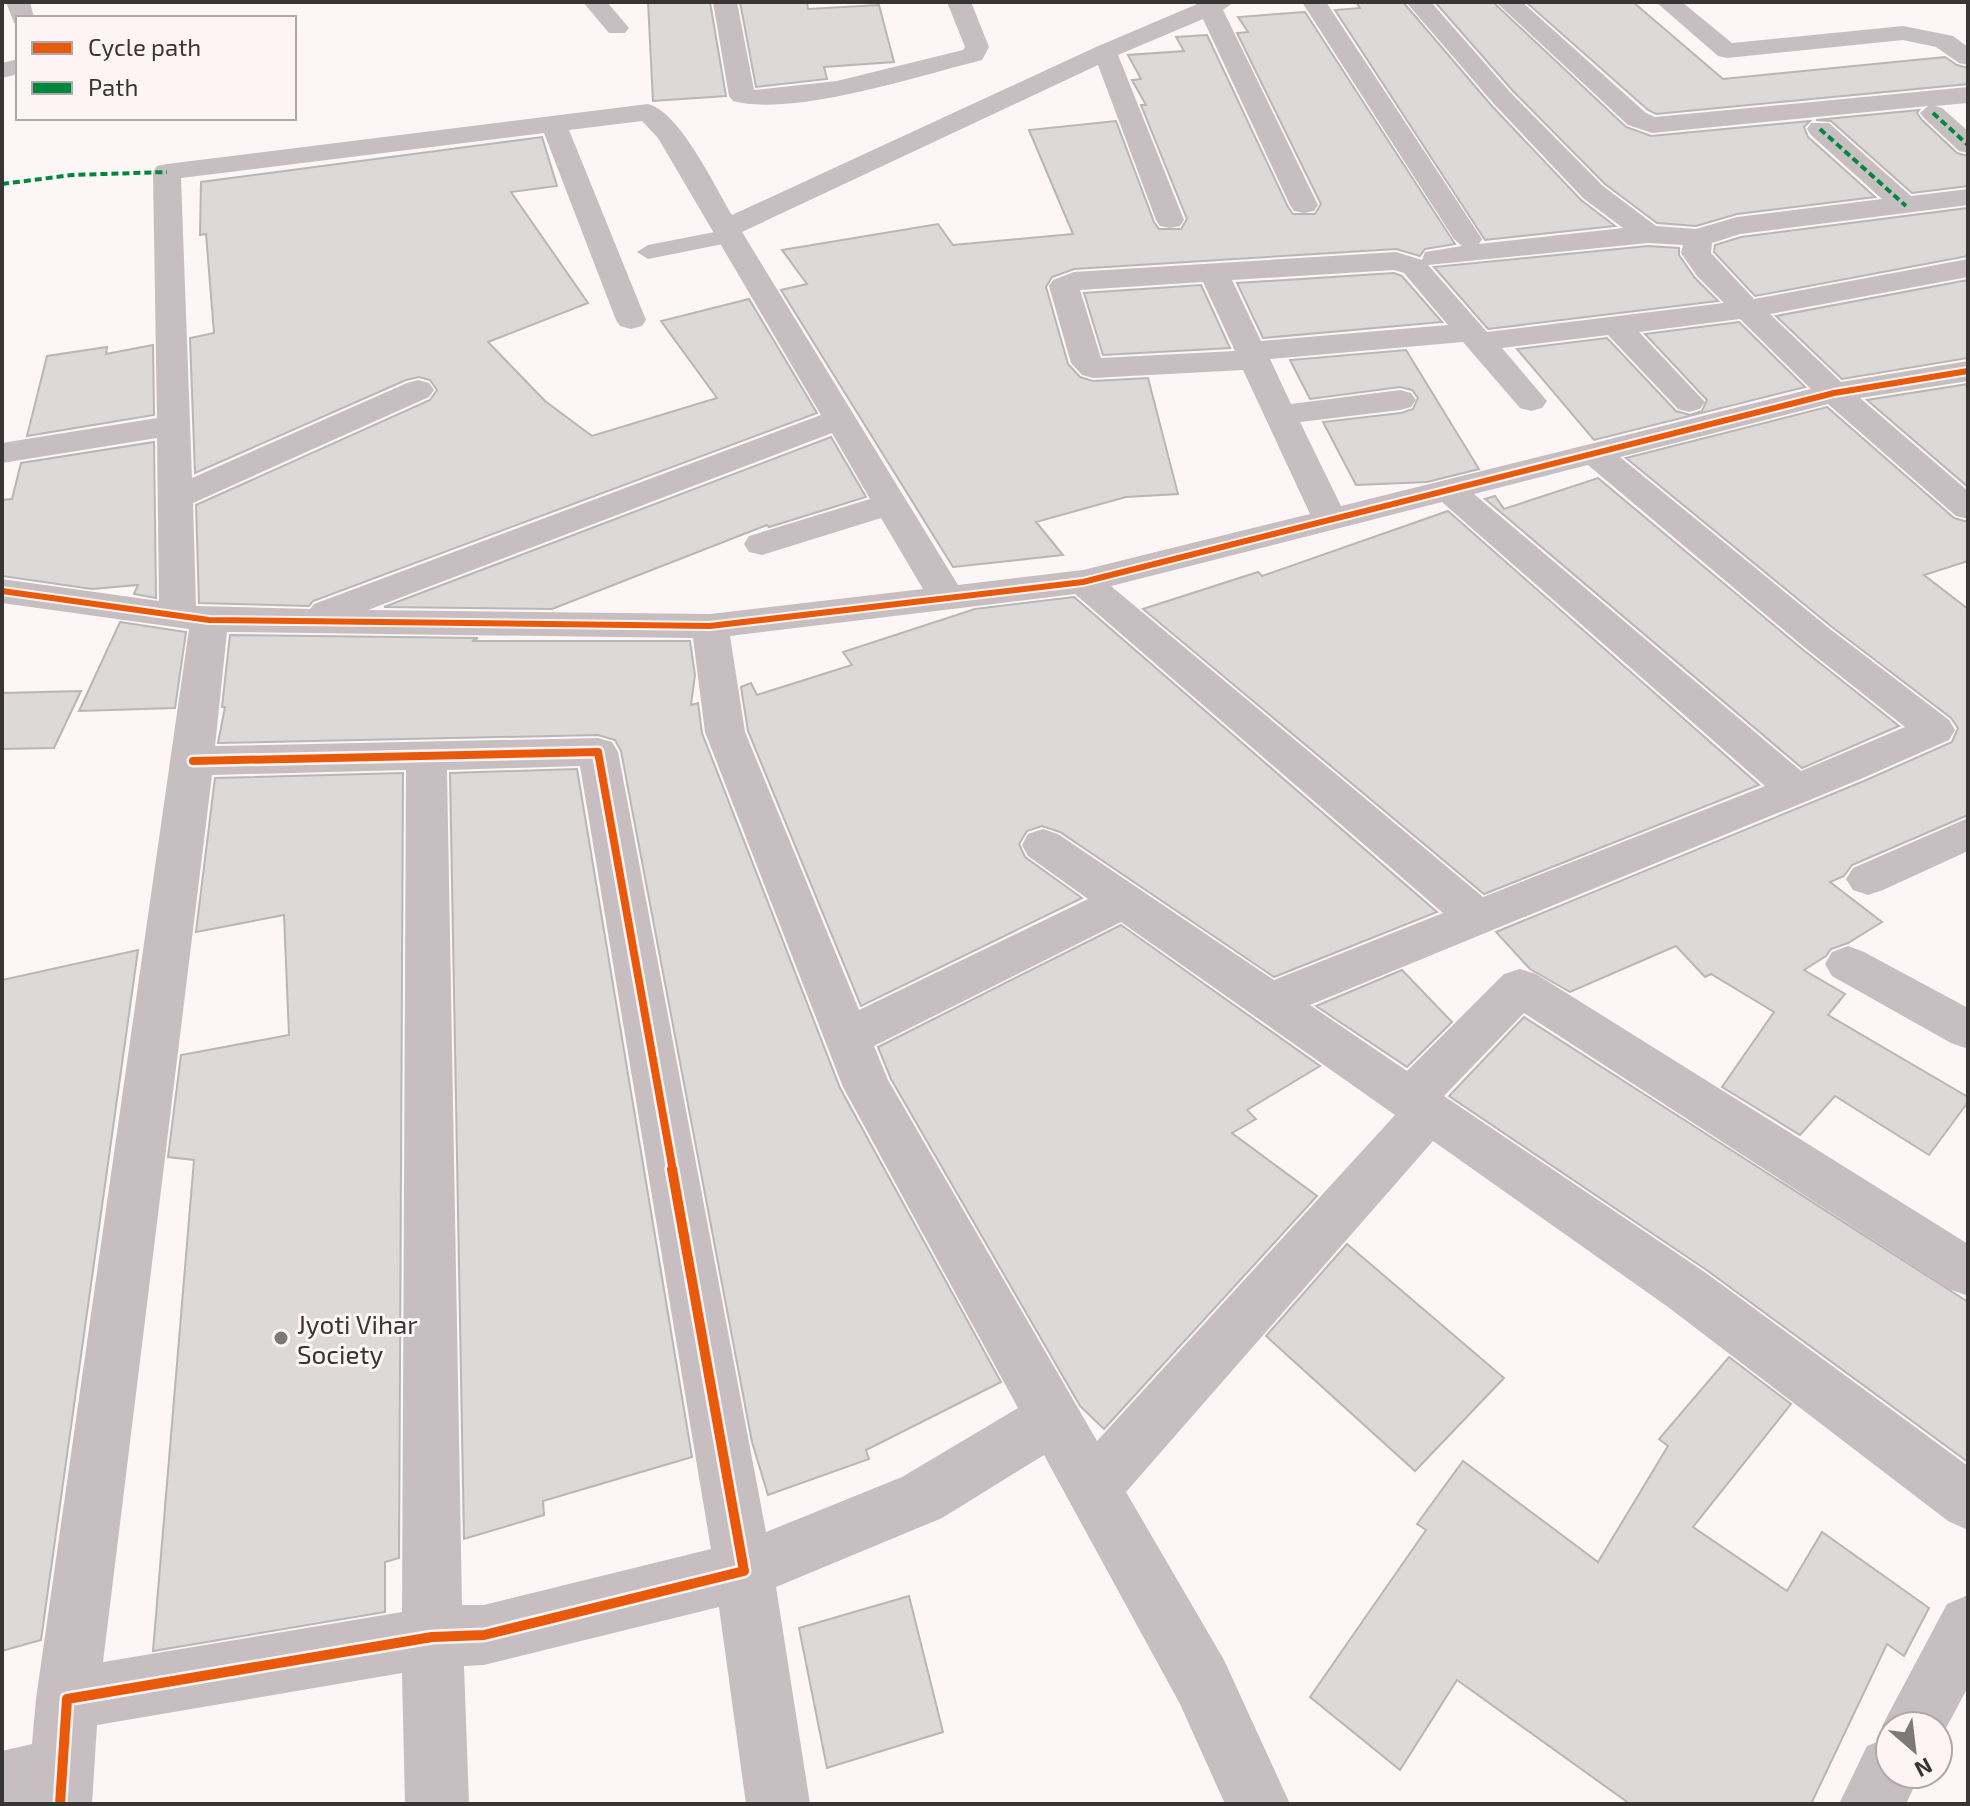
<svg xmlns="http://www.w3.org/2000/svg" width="1970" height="1806" font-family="'Exo 2',sans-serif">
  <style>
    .building { fill: #ddd9d9; stroke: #b9b6b6; stroke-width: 2 }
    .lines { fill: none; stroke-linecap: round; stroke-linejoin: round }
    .lane { fill: #c6bec1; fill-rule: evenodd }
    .street { fill: #c6bec1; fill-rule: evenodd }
    .quiet { stroke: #00873e; stroke-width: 4; stroke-dasharray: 7 4; stroke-linecap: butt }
    .cycleway-far2-casing { stroke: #fef4f5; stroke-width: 10 }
    .cycleway-far1-casing { stroke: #fef4f5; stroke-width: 13 }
    .cycleway-casing { stroke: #fef4f5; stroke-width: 15 }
    .cycleway-far2 { stroke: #e8590c; stroke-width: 6 }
    .cycleway-far1 { stroke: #e8590c; stroke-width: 8 }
    .cycleway { stroke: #e8590c; stroke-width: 10 }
    .poi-dot { fill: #7d7979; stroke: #fef4f5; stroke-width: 3 }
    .labels { text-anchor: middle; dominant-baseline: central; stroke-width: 6; stroke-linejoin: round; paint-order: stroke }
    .near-poi-label { font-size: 26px; fill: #393535; stroke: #fef4f5; text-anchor: start }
  </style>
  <rect width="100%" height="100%" fill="#fcf6f7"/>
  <!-- building -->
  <g class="building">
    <path d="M648,2H710L726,96L653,101Z"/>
    <path d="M740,2H807L808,9L879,5L894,62L824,67L827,79L756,87Z"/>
    <path d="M1356,2H1403L1491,105L1581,200L1615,226L1485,240L1335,10L1360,8Z"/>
    <path d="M1435,2H1493L1626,127L1651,136L1810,121L1804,127L1808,137L1875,197L1737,214L1696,226L1657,223L1605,184L1513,91Z"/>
    <path d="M1526,2H1633L1723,79L1945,57L1957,65L1968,68V84L1656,114L1648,110Z"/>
    <path d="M1305,12L1455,244L1425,249L1420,256L1396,249L1074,269L1052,277L1046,287L1068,364L1080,377L1093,381L1148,378L1178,494L1126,497L1036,522L1063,555L953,567L781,290L807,284L782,250L938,224L953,245L1073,234L1029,130L1116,121L1154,222L1159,229H1181L1187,219L1141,105H1146L1132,80L1141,79L1128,55L1184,51L1176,37L1207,35L1288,207L1293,214H1315L1321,204L1237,33L1248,32L1238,17Z"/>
    <path d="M1919,110L1917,113L1922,120L1957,153L1968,156V186L1912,193L1831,121L1816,120Z"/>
    <path d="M542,137L557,186L511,192L588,303L488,342L545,401L592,436L717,398L661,321L749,299L817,413L313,601L309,606L199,603L196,505L430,400L437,390L430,380L419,377L406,380L195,473L190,338L214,333L206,234L200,235L201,182Z"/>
    <path d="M1968,208V256L1755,296L1714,252L1715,245L1741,237Z"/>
    <path d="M1648,246L1679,248V255L1695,278L1718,301L1488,329L1434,267Z"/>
    <path d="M1394,273L1402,276L1442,322L1263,338L1237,283Z"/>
    <path d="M1968,280V358L1842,379L1776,316Z"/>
    <path d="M1201,285L1230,348L1103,355L1084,293Z"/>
    <path d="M1739,322L1805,387L1594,440L1517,349L1607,338L1676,411L1690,415L1702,411L1707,400L1645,334Z"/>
    <path d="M153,345L154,415L27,436L47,356L107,347L106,354Z"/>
    <path d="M1406,350L1479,469L1427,482L1356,485L1323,422L1401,413L1413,409L1418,398L1412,390L1400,387L1310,399L1290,360Z"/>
    <path d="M1968,384V487L1867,400Z"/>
    <path d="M1827,407L1954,518L1968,522V561L1924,575L1968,609V815L1852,865L1844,876L1830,882L1882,922L1848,943L1831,949L1826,956L1804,970L1845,994L1828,1015L1968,1097V1102L1929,1155L1835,1096L1800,1135L1722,1087L1774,1012L1711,974L1705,977L1676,946L1570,992L1530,969L1496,932L1864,781L1952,742L1958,728L1951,718L1832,627L1626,458Z"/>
    <path d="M831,437L866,497L769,527L767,525L552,609L384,607Z"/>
    <path d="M154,442L156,598L134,594L138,585L92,589L2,576V500L12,499L21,463Z"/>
    <path d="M1598,478L1802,649L1899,726L1802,768L1485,499L1495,496L1504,509Z"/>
    <path d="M1448,511L1759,785L1484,894L1143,609L1258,572L1262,576Z"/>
    <path d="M1074,597L1437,912L1274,977L1060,832L1042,826L1027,831L1019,844L1025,857L1082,898L861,1006L748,731L741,687L751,683L757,695L852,665L843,652L975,609Z"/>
    <path d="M120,622L186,632L175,708L79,711Z"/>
    <path d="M230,635L478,638L472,641H690L695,675L691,705L698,703L702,733L840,1088L1001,1382L866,1450L869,1459L768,1495L752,1442L621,751L615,740L598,735L218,743L225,707H222Z"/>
    <path d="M81,691L54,748L2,749V693Z"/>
    <path d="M577,769L692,1457L543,1501L544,1515L464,1539L450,773Z"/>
    <path d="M403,773L399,1558L385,1562V1612L153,1651L194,1160L168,1157L181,1055L289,1035L284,915L196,932L215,778Z"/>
    <path d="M1121,925L1320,1066L1247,1110L1256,1119L1232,1133L1317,1196L1104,1429L1080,1406L891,1079L878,1047Z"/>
    <path d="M138,950L41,1640L2,1651V980Z"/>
    <path d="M1402,970L1452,1022L1407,1067L1316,1006Z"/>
    <path d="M1524,1017L1968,1302V1462L1708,1271L1449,1096Z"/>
    <path d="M1347,1244L1504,1378L1415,1471L1266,1336Z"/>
    <path d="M1729,1357L1791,1404L1693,1527L1787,1591L1822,1532L1929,1608L1904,1656L1887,1644L1811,1804H1630L1457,1680L1400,1770L1310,1697L1426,1530L1417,1524L1463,1461L1598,1562L1668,1446L1659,1439Z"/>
    <path d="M909,1596L943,1732L827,1768L799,1628Z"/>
  </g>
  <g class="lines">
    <!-- lane -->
    <path class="lane" d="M730,229L738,231L741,236L738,241L648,259L637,252L648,245Z"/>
    <!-- street -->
    <g class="street">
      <path d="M6,2H30L34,18H18V24L14,23Z"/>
      <path d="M583,2H607L629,28L625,33H609Z"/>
      <path d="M713,2H737L754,90L837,81L963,50L965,47L947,2H971L989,47L982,60C918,76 794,117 733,101L729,96Z"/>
      <path d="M1202,2H1234L1223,10L1318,205L1314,211L1304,213L1294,211L1290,205L1203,19L1118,55L1184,220L1180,226L1170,228L1160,226L1156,220L1098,65L742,232L958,585L1083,570L1310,514L1243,370L1093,378L1082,375L1071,363L1049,286L1053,280L1074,272L1396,252L1422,260L1425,252L1462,246L1454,239L1302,2H1326L1482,239L1479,244L1623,228L1583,198L1493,103L1406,2H1431L1511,93L1603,186L1656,226L1696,229L1737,217L1882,199L1811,135L1807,129L1811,123H1829L1911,196L1968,189V205L1740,234L1712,243L1711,253L1754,299L1968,259V277L1770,314L1841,382L1968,361V381L1860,398L1968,491V519L1956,516L1828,404L1620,457L1830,629L1949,720L1955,730L1949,740L1863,778L1310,1005L1407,1071L1504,974L1520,969L1536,974L1968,1244V1296L1949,1289L1524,1013L1444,1096L1706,1273L1968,1466V1530L1948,1521L1668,1307L1433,1141L1126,1492L1224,1660L1290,1804H1225L1180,1704L1044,1455L942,1518L776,1587L810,1804H746L719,1607L484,1665L464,1666L469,1804H405L402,1673L97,1725L92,1804H2V1751L32,1744L36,1699L189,629L2,603V579L159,601L157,438L2,463V443L157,418L153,172L157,166L167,164L648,104C680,112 715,187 732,215L1096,47ZM642,121L658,138L821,415L314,604L310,609L196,606L193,503L429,397L434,390L429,383L418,380L407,383L192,478L181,178L544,133L616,320L620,326L631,329L642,326L646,320L569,130ZM1648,243L1683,245L1681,253L1697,276L1724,303L1487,332L1428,265ZM1394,270L1404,273L1448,325L1261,341L1232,280ZM1203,282L1235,351L1101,358L1080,290ZM1740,319L1811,389L1341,506L1300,422L1400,410L1411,407L1416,400L1411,393L1400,390L1291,404L1270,359L1463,342L1520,408L1531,411L1542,408L1547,401L1502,348L1608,335L1678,409L1689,412L1700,409L1705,402L1639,332ZM832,433L870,499L749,536L744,544L749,552L762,555L881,518L923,589L710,614L368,610ZM1588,465L1804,647L1905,727L1801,771L1474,494ZM1442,502L1765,786L1483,897L1111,586ZM1075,594L1443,913L1274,980L1058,834L1043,829L1028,834L1022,845L1028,856L1088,899L859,1010L745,732L730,636ZM227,632L693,638L705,732L843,1087L1018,1408L902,1477L766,1532L618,752L612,742L598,738L215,746ZM580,766L711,1549L484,1605H462L447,770ZM406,770L402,1612L103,1662L212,775ZM1121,922L1395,1115L1097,1441L888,1080L874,1046Z"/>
      <path d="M1496,2H1522L1646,113L1655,117L1968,87V103L1935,106L1942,108L1968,131V153L1959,151L1924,118L1920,113L1928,106L1652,133L1628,125Z"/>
      <path d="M1656,2H1682L1732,43L1903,26L1953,36L1968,47V65L1959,63L1936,47L1903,40L1727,58L1718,56Z"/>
      <path d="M18,59V74L2,78V63Z"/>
      <path d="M1968,818V851L1883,890L1868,895L1853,890L1846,879L1853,868Z"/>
      <path d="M1848,946L1864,952L1968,1008V1049L1951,1043L1832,976L1825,964L1832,952Z"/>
      <path d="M1968,1595V1687L1938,1743V1726H1890V1774H1920L1906,1804H1839L1867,1746L1887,1738L1882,1726L1947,1604Z"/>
    </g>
    <!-- quiet -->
    <g class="quiet">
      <path d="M1933,113L1968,145"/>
      <path d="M1820,129L1906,206"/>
      <path d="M2,184L72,175L167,172"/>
    </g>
    <!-- cycleway-far2 casing -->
    <g class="cycleway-far2-casing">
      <path id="cycleway-far2" d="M2,591L209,620L710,626L1083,582L1834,393L1968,371"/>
    </g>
    <!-- cycleway-far1 casing -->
    <g class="cycleway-far1-casing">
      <path id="cycleway-far1" d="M193,761L598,752L673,1171"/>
    </g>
    <!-- cycleway casing -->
    <g class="cycleway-casing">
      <path id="cycleway" d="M60,1804L67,1699L432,1637L484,1635L744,1571L672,1169"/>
    </g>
    <!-- cycleway-far2 -->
    <use href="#cycleway-far2" class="cycleway-far2"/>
    <!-- cycleway-far1 -->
    <use href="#cycleway-far1" class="cycleway-far1"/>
    <!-- cycleway -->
    <use href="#cycleway" class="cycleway"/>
  </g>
  <!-- markers -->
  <circle class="poi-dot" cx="281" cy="1338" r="8"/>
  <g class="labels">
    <!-- near-poi labels -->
    <g class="near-poi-label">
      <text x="297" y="1323">Jyoti Vihar<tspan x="297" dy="30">Society</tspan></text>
    </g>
  </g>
  <!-- border -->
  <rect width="1970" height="1806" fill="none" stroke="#393535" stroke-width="8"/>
  <!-- legend -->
  <rect x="16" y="16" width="280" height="104" fill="#fef4f5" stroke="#afa8a8" stroke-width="2"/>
  <rect x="32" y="42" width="40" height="12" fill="#e8590c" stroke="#afa8a8" stroke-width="2"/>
  <text x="88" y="56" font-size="24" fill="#393535">Cycle path</text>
  <rect x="32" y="82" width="40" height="12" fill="#00873e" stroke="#afa8a8" stroke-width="2"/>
  <text x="88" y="96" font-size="24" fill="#393535">Path</text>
  <!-- north arrow -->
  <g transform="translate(1914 1750) rotate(152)"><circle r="38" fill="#fef4f5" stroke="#afa8a8" stroke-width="2"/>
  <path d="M0-6L14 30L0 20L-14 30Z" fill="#7d7979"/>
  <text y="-12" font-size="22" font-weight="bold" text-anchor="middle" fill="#393535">N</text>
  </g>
</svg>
